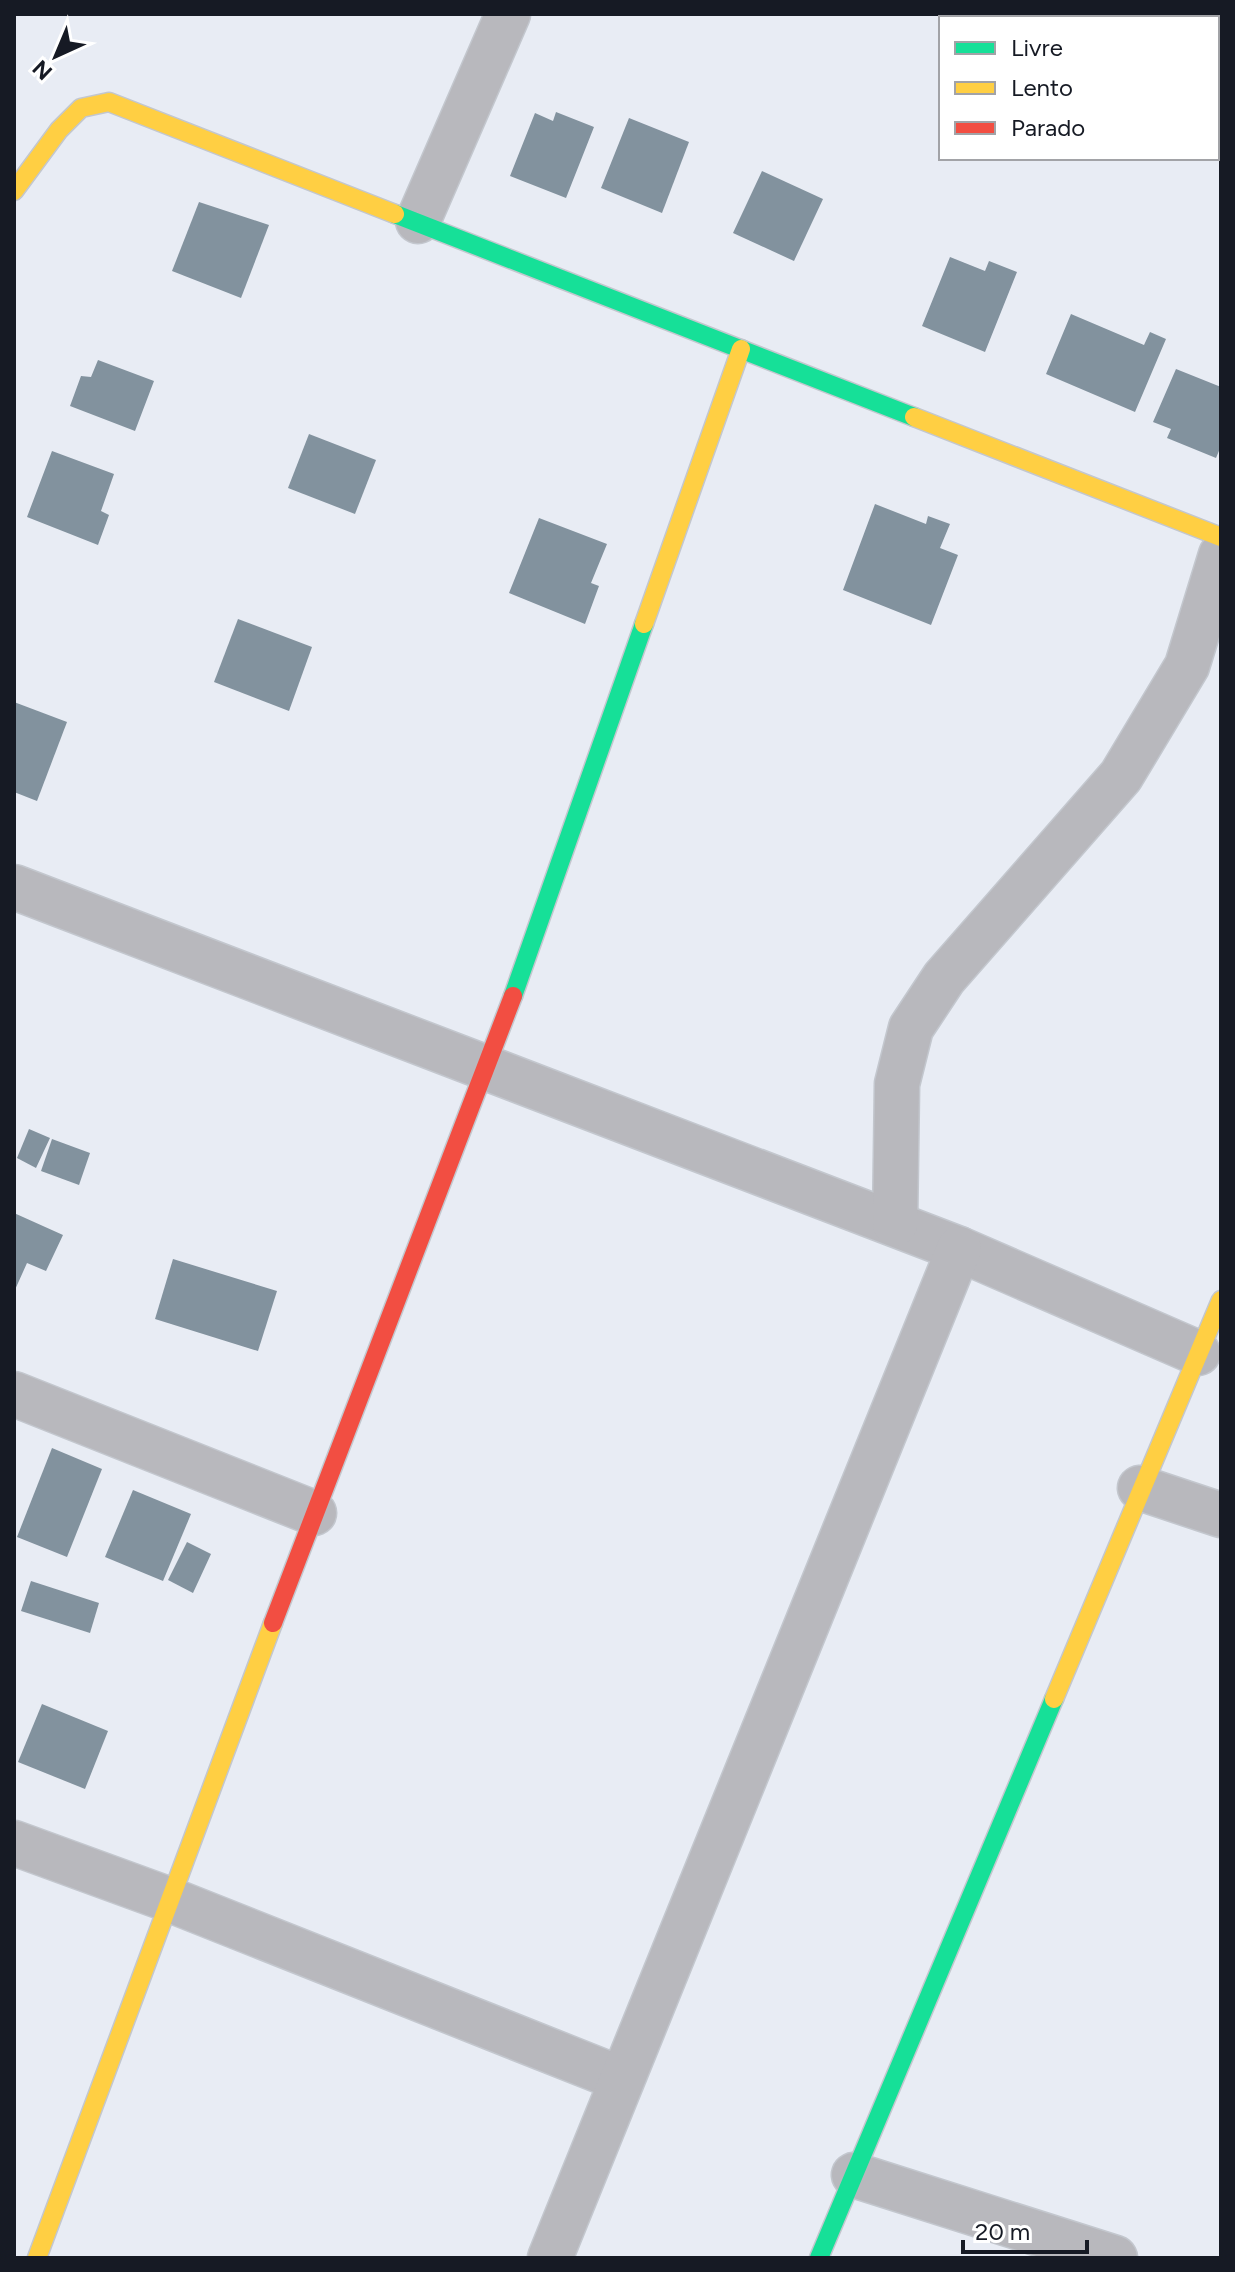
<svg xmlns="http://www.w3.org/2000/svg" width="1235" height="2272" font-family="Figtree,sans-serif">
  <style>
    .building { fill: #82929e }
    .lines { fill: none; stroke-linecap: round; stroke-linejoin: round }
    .street-casing { stroke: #c3c7ce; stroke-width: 47 }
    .fast-casing { stroke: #c3c7ce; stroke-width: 21 }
    .slow-casing { stroke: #c3c7ce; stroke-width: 21 }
    .jam-casing { stroke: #c3c7ce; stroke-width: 21 }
    .street { stroke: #b8b8bd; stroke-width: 44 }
    .fast { stroke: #16e098; stroke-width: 18 }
    .slow { stroke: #ffcf43; stroke-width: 18 }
    .jam { stroke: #f24e42; stroke-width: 18 }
  </style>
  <rect width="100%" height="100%" fill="#e8ecf4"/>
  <!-- building -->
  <g class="building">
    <path d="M556,112L594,127L566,198L510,176L535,113L553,121Z"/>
    <path d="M629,118L689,142L662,213L601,188Z"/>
    <path d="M762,171L823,199L794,261L733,233Z"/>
    <path d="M199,202L269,225L241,298L172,271Z"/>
    <path d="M950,257L985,271L989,261L1017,272L985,352L922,326Z"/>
    <path d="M1071,314L1144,345L1150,332L1166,339L1135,412L1046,374Z"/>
    <path d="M98,360L154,381L135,431L70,406L81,376L91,377Z"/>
    <path d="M1176,369L1221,387V446L1216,458L1167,438L1171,429L1153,422Z"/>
    <path d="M309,434L376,460L355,514L288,488Z"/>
    <path d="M52,451L114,474L101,511L109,515L98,545L27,517Z"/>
    <path d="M875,504L926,524L928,516L950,524L940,548L958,555L931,625L843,590Z"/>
    <path d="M539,518L607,544L591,583L599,586L585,624L509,593Z"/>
    <path d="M238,619L312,647L289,711L214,682Z"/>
    <path d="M14,702L67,722L37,801L14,792Z"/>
    <path d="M29,1129L50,1138L36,1168L17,1158Z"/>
    <path d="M52,1139L90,1153L79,1185L41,1171Z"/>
    <path d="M14,1213L63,1235L46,1271L27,1263L14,1292Z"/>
    <path d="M173,1259L277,1291L258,1351L155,1319Z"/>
    <path d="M52,1448L102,1469L67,1557L17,1537Z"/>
    <path d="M133,1490L191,1514L163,1581L105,1557Z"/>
    <path d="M187,1542L211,1554L193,1593L168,1580Z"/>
    <path d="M31,1581L99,1603L90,1633L21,1611Z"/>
    <path d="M42,1704L108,1731L85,1789L18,1762Z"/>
  </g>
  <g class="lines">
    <!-- street casing -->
    <g class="street-casing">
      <g id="street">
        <path d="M1126,14L1136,18"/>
        <path d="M1217,50L1221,52"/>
        <path d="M418,221L508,14"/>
        <path d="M14,887L959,1249L1198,1353"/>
        <path d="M895,1224L897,1084L911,1028L944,978L1121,776L1187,666L1221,555"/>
        <path d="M14,1394L314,1513"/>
        <path d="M1140,1488L1221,1515"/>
        <path d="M14,1843L173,1901L621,2079"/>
        <path d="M854,2175L1115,2258"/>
        <path d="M550,2258L959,1249"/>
      </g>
    </g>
    <!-- fast casing -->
    <g class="fast-casing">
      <g id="fast">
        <path d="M395,214L914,417"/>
        <path d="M513,996L644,624"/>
        <path d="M819,2258L1054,1699"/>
      </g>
    </g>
    <!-- slow casing -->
    <g class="slow-casing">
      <g id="slow">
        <path d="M14,191L59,130L81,108L109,102L395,214"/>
        <path d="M914,417L1221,537"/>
        <path d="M644,624L741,349"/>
        <path d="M1054,1699L1221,1300"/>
        <path d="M37,2258L273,1623"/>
      </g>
    </g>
    <!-- jam casing -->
    <g class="jam-casing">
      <path id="jam" d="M273,1623L513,996"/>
    </g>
    <!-- street -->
    <use href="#street" class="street"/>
    <!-- fast -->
    <use href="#fast" class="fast"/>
    <!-- slow -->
    <use href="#slow" class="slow"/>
    <!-- jam -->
    <use href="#jam" class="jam"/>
  </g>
  <!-- border -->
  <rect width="1235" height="2272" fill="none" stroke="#161a24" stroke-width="32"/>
  <!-- legend -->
  <rect x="939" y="16" width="280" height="144" fill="#ffffff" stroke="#a2a3a7" stroke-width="2"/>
  <rect x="955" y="42" width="40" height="12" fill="#16e098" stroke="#a2a3a7" stroke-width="2"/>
  <text x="1011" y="56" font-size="24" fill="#161a24">Livre</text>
  <rect x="955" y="82" width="40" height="12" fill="#ffcf43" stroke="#a2a3a7" stroke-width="2"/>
  <text x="1011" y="96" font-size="24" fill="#161a24">Lento</text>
  <rect x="955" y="122" width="40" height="12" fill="#f24e42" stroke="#a2a3a7" stroke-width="2"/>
  <text x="1011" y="136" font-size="24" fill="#161a24">Parado</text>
  <!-- north arrow -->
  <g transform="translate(56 56) rotate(224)" stroke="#ffffff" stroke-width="6" paint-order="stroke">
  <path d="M0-6L14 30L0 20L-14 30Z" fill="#161a24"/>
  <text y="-12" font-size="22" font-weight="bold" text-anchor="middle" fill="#161a24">N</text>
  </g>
  <!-- scale -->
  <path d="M963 2240v12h124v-12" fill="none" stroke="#161a24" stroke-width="4"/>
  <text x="975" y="2240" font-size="24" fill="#161a24" stroke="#ffffff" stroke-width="6" paint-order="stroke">20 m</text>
</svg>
